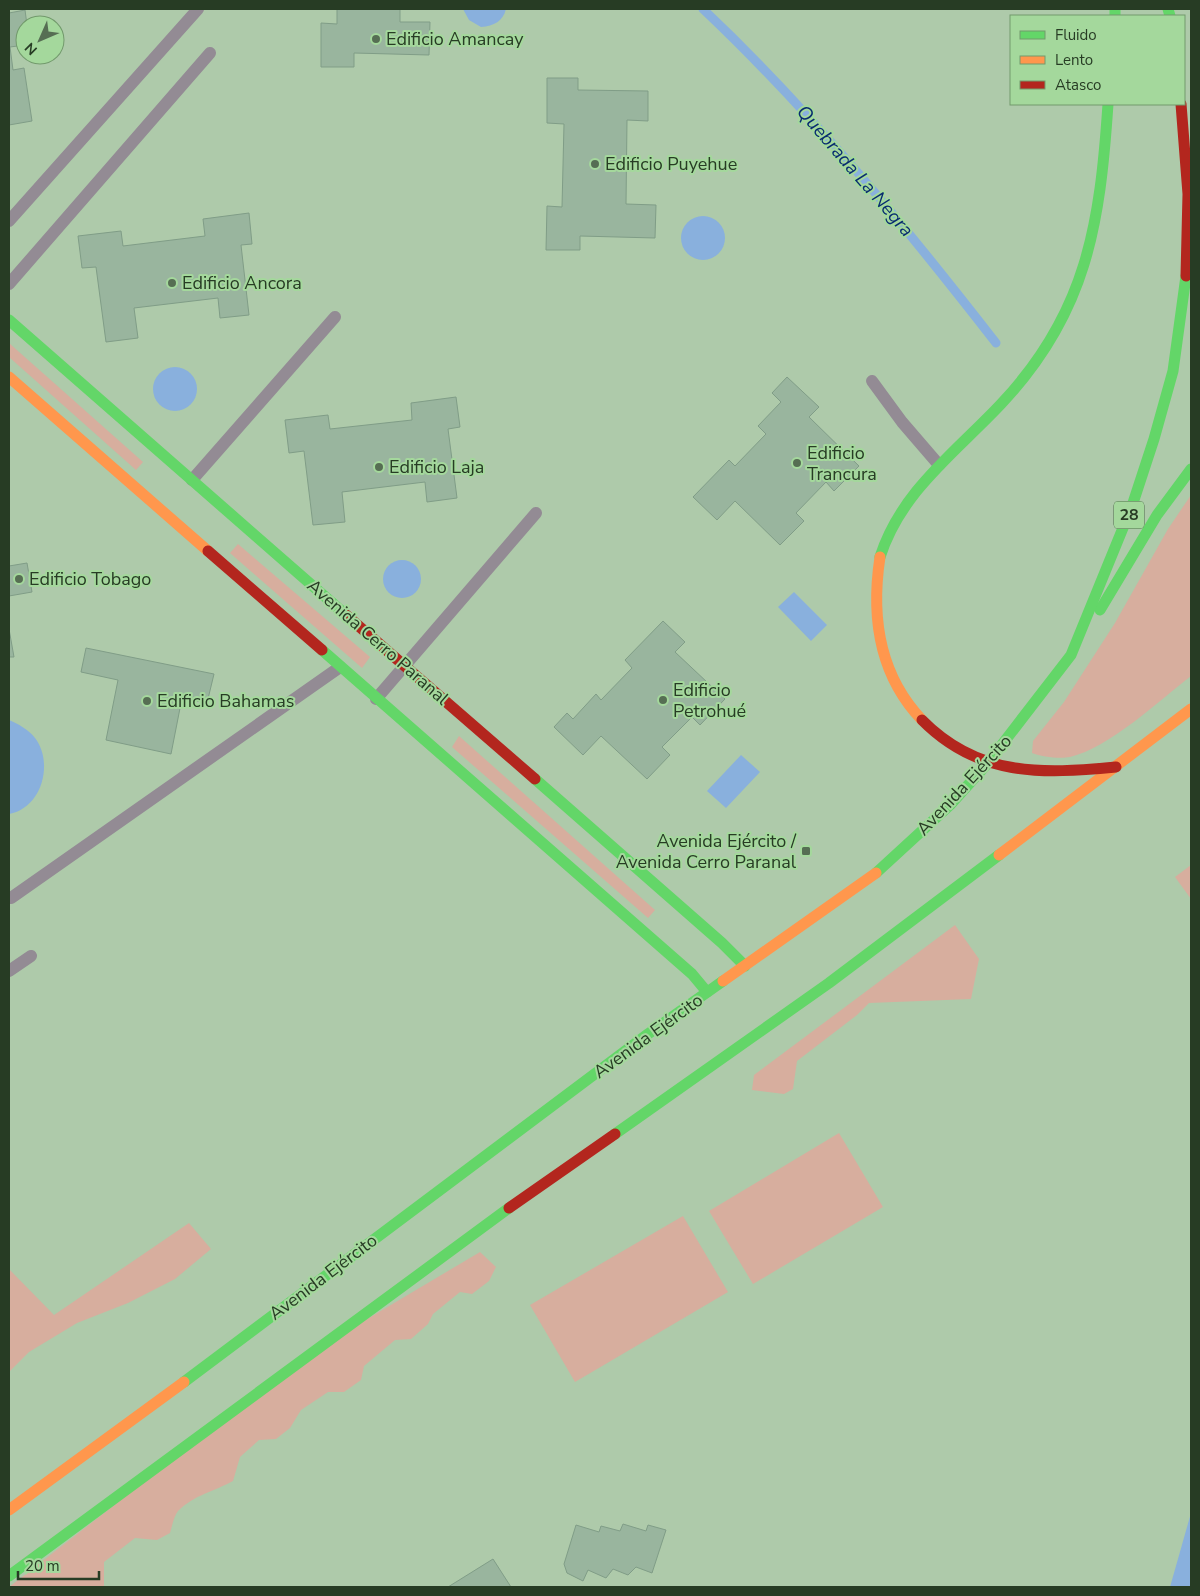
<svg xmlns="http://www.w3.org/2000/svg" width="1200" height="1596" font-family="'Nunito Sans',sans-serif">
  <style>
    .green { fill: #d7ae9e }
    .water { fill: #89b0dd }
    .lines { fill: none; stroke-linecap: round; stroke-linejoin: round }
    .stream { stroke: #89b0dd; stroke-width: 9 }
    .building { fill: #99b59e; stroke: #809d87 }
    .lane { stroke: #938b94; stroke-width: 12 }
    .fast { stroke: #63d668; stroke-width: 11 }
    .slow { stroke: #ff974d; stroke-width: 11 }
    .jam { stroke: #b3261e; stroke-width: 11 }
    .poi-dot { fill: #566e53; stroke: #a4d89c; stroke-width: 2 }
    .labels { text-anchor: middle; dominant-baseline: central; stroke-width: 4; stroke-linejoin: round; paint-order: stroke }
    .shield { fill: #a4d89c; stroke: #4c6b48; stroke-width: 1 }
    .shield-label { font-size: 16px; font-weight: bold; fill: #273c24 }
    .poi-label { font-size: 18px; fill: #273c24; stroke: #a4d89c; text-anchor: start }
    .street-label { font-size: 18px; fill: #273c24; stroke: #a4d89c }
    .water-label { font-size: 19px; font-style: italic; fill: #082c70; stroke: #a4d89c }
  </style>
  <rect width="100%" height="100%" fill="#aecaaa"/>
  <!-- green -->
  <g class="green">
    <path d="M9,343L143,462L136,470L9,357Z"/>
    <path d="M1191,495V676C1160,700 1109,748 1070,757C1060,759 1042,757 1032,753L1033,741L1064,702L1115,623L1168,529Z"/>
    <path d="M238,544L370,657L362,668L230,553Z"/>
    <path d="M459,736L655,910L648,918L452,747Z"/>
    <path d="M1191,865V899L1175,877Z"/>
    <path d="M955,925L979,959L971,999L869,1003L857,1015L797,1061L793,1089L784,1094L752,1090L754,1075Z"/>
    <path d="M839,1133L883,1207L753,1284L709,1211Z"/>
    <path d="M683,1216L728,1292L575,1382L530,1305Z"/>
    <path d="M189,1223L211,1249L175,1279L128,1303L77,1323L29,1352L9,1372V1269L54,1315Z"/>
    <path d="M480,1252L496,1267L489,1281L472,1294L460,1292L433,1314L428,1324L411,1339L395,1340L364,1366L361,1380L344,1392H328L301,1410L290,1428L276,1439L259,1440L240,1457L233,1481C215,1491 194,1495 178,1511C174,1516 172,1526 170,1533L157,1540L135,1538L104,1562V1587H9L310,1353Z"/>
  </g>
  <!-- water -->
  <g class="water">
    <path d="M463,9H506C503,21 494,26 481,27L469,20Z"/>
    <circle cx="703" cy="238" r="22"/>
    <circle cx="175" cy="389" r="22"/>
    <circle cx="402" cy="579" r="19"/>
    <path d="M794,592L827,625L811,641L778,607Z"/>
    <path d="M9,720C18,724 28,729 35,738C54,763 42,808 9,814Z"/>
    <path d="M741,755L760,772L726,808L707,791Z"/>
    <path d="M1191,1513V1587H1170Z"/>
  </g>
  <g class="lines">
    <!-- stream -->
    <path class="stream" d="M703,9C811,111 905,226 996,343"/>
  </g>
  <!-- building -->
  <g class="building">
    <path d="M337,9H400V22H430L429,55L354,53V67H321V23L337,24Z"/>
    <path d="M25,10L27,25H25V45L10,47L13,70L24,68L32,121L9,125V13Z"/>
    <path d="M547,78H578V90L648,91V121L627,120L626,204L656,205L655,238L580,236V250H546L547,206L562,207L564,124L547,123Z"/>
    <path d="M249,213L252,244L241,245L249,315L220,318L218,298L134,308L138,338L106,342L96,267L82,268L78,236L121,231L123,246L205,236L203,219Z"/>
    <path d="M787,377L819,407L809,417L859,466L834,491L826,482L796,513L804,521L780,545L735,501L717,520L693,497L729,460L735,466L766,434L758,426L781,402L772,393Z"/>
    <path d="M456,397L460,427L448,429L457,498L427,502L425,482L342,492L345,522L313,525L304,451L289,453L285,420L328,415L330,429L412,420L411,403Z"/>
    <path d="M27,563L32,592L9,596V566Z"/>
    <path d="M663,621L685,642L675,652L725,699L700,725L692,717L662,747L670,755L647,779L601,736L583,755L554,727L567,713L573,719L596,694L601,700L632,668L625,660Z"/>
    <path d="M9,629L14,657H9Z"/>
    <path d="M86,648L214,674L207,703L182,698L171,754L106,740L118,680L81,672Z"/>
    <path d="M623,1524L646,1531L648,1525L666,1530L652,1573L636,1567L628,1575L613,1569L606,1578L588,1570L583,1581L567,1573L564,1564L576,1525L599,1532L601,1526L620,1531Z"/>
    <path d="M493,1559L511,1587H448Z"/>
  </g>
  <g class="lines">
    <!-- lane -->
    <g class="lane">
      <path d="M9,221L198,9"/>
      <path d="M9,284L210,53"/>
      <path d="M872,381L902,422L939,465"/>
      <path d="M192,480L335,317"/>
      <path d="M376,699L536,513"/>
      <path d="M11,898L340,667"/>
      <path d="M9,971L31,956"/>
    </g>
    <!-- fast -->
    <g class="fast">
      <path d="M1115,9V16"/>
      <path d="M1168,9L1170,16"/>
      <path d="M9,320L346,615"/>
      <path d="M880,557C901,491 956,452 1001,404C1087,313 1100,224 1108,104"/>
      <path d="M1100,610L1157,515L1191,469"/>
      <path d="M322,650L692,974L707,992"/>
      <path d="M535,779L722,943L745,966"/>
      <path d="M876,873L950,805L987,764L1071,655L1132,506L1154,439L1173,371L1186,276"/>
      <path d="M615,1134L829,983L999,855"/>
      <path d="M184,1382L648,1034L723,981"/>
      <path d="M9,1576L509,1208"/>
    </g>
    <!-- slow -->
    <g class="slow">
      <path d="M9,377L208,551"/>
      <path d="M880,557C871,616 879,675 922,720"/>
      <path d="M999,855L1191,709"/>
      <path d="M723,981L876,873"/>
      <path d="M9,1510L184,1382"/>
    </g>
    <!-- jam -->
    <g class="jam">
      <path d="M1181,104L1188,194L1186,276"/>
      <path d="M208,551L322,650"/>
      <path d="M346,615L535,779"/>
      <path d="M922,720C978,777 1042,774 1116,767"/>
      <path d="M509,1208L615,1134"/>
    </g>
  </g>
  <!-- markers -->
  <g class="poi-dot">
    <circle cx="376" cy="39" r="5"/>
    <circle cx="595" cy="164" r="5"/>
    <circle cx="172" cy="283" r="5"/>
    <circle cx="797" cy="463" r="5"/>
    <circle cx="379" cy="467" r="5"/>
    <circle cx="19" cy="579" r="5"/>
    <circle cx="663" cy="700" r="5"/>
    <circle cx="147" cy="701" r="5"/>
    <rect x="801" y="846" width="10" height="10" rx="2.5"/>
  </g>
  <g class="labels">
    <!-- shield labels -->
    <rect class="shield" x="1114" y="501.5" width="30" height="27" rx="4"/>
    <g class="shield-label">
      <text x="1129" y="515">28</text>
    </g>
    <!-- poi labels -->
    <g class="poi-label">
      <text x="386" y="39">Edificio Amancay</text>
      <text x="605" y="164">Edificio Puyehue</text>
      <text x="182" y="283">Edificio Ancora</text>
      <text x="807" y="453">Edificio<tspan x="807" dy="21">Trancura</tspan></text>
      <text x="389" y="467">Edificio Laja</text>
      <text x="29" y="579">Edificio Tobago</text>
      <text x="673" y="690">Edificio<tspan x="673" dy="21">Petrohué</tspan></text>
      <text x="157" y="701">Edificio Bahamas</text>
      <text x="796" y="841" text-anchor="end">Avenida Ejército /<tspan x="796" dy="21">Avenida Cerro Paranal</tspan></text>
    </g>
    <!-- street labels -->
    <g class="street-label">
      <text transform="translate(378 642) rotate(41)">Avenida Cerro Paranal</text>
      <text transform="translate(964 785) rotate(-47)">Avenida Ejército</text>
      <text transform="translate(648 1036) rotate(-36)">Avenida Ejército</text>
      <text transform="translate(323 1277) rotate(-37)">Avenida Ejército</text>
    </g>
    <!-- water labels -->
    <g class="water-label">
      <text transform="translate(855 171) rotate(49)">Quebrada La Negra</text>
    </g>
  </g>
  <!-- border -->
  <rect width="1200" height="1596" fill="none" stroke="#273c24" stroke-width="20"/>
  <!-- legend -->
  <rect x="1010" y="15" width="175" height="90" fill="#a4d89c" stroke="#729a6c"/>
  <rect x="1020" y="31" width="25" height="8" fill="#63d668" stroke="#729a6c"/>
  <text x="1055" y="40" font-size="15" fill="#273c24">Fluido</text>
  <rect x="1020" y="56" width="25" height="8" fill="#ff974d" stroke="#729a6c"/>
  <text x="1055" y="65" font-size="15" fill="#273c24">Lento</text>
  <rect x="1020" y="81" width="25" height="8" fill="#b3261e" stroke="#729a6c"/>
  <text x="1055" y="90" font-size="15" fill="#273c24">Atasco</text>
  <!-- north arrow -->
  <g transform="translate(40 40) rotate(225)"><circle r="24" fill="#a4d89c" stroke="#729a6c"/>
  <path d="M0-4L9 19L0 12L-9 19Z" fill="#566e53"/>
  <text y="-8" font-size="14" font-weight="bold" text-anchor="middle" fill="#273c24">N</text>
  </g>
  <!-- scale -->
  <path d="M18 1571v8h81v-8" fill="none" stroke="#273c24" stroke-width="2.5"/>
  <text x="25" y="1571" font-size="15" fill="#273c24" stroke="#a4d89c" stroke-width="4" paint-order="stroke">20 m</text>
</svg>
